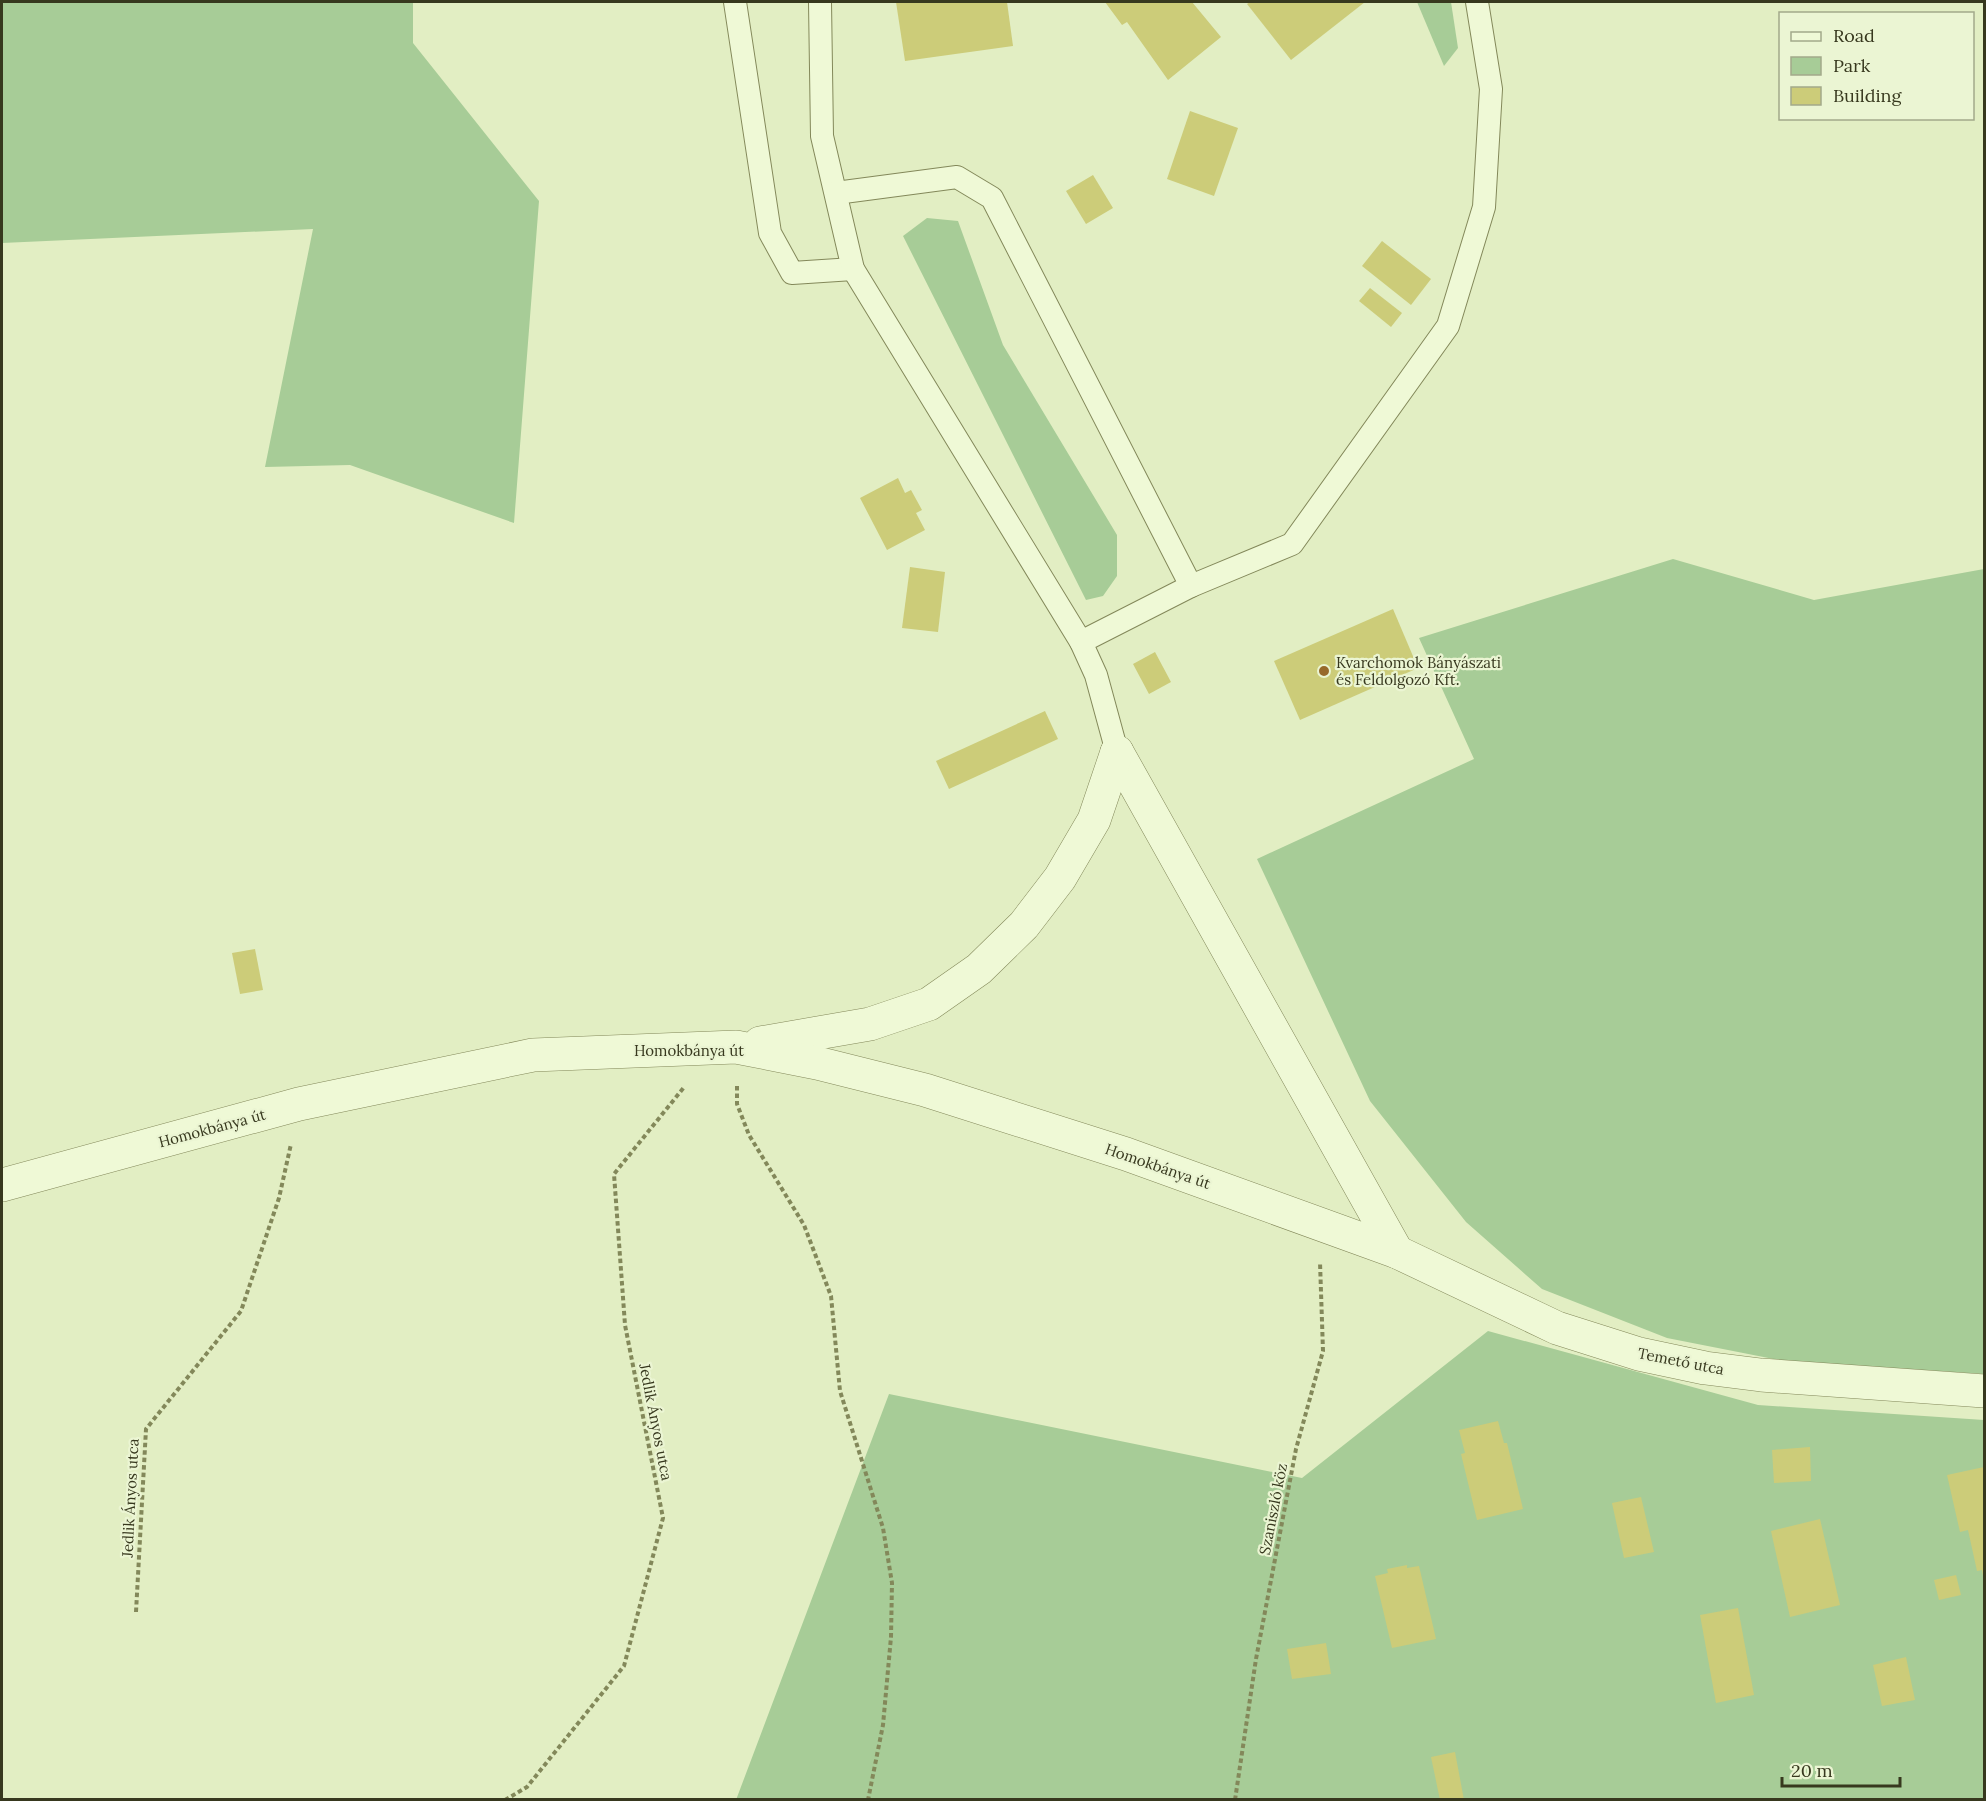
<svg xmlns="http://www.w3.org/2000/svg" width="1986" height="1801" font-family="Lora,serif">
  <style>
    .green { fill: #a7cc97 }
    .building { fill: #cccc79 }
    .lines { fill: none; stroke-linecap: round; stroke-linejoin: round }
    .service-casing { stroke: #83885a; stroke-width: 24 }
    .minor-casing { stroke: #83885a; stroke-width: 34 }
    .path { stroke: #83885a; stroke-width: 4; stroke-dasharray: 4.5 3; stroke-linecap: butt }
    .service { stroke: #eff9d6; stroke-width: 22 }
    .minor { stroke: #eff9d6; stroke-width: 33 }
    .poi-dot { fill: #97692a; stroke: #ebf5d3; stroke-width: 2 }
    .labels { text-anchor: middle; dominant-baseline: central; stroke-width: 4.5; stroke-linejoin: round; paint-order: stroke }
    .poi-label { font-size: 15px; fill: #37381e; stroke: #ebf5d3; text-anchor: start }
    .street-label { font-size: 15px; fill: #37381e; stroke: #ebf5d3 }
  </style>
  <rect width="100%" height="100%" fill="#e2eec3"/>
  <!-- green -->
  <g class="green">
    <path d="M2,2H413V43L539,201L514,523L350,465L265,467L313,229L2,243Z"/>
    <path d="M1417,2H1451L1458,48L1444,66Z"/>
    <path d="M927,218L958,221L1003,345L1117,535V576L1103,596L1086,600L903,236Z"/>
    <path d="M1673,559L1814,600L1984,569V1374L1784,1361L1667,1338L1542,1289L1466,1222L1370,1101L1257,859L1474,759L1419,638Z"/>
    <path d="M1488,1331L1758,1405L1984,1420V1799L736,1800L889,1394L1302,1478Z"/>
  </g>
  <!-- building -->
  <g class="building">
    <path d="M896,2H1007L1013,46L905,61Z"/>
    <path d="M1105,2H1192L1221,37L1168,80L1127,22L1122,25Z"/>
    <path d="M1250,2H1365L1291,60L1247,4Z"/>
    <path d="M1190,111L1238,128L1214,196L1167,179Z"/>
    <path d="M1093,175L1113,208L1086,224L1066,191Z"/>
    <path d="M1382,241L1431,279L1411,305L1362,266Z"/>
    <path d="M1370,288L1402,313L1391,327L1359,301Z"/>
    <path d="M898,478L905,493L911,490L922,510L916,513L925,530L887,550L860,498Z"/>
    <path d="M910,567L945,572L938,632L902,628Z"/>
    <path d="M1393,609L1418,668L1300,720L1274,661Z"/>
    <path d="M1155,652L1171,682L1149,694L1133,664Z"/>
    <path d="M1045,711L1058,739L949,789L936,761Z"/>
    <path d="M255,949L263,990L240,994L232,953Z"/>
    <path d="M1498,1421L1504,1443H1507L1523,1509L1477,1520L1461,1454L1465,1453L1459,1430Z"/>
    <path d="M1810,1447L1811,1481L1774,1483L1772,1450Z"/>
    <path d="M1984,1467V1576H1983L1982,1570L1977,1571L1968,1530L1960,1532L1947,1475Z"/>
    <path d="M1641,1497L1654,1552L1624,1558L1612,1503Z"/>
    <path d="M1820,1519L1840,1605L1790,1617L1771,1531Z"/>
    <path d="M1407,1565V1568L1419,1566L1436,1639L1392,1648L1375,1576L1388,1573L1387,1569Z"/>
    <path d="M1956,1575L1961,1595L1939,1600L1934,1580Z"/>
    <path d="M1738,1608L1754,1695L1716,1703L1700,1615Z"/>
    <path d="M1326,1643L1331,1674L1292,1679L1287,1649Z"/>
    <path d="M1906,1657L1915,1700L1882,1706L1873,1665Z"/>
    <path d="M1455,1752L1464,1800H1440L1431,1757Z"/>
  </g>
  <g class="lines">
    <!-- service casing -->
    <g class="service-casing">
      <g id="service">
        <path d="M735,2L770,233L792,273L853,269"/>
        <path d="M820,2L822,136L853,269L1081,642L1096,675L1117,752"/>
        <path d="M836,193L957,177L992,198L1191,586"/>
        <path d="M1081,642L1191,586L1292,544L1448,326L1484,207L1491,89L1477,2"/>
      </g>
    </g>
    <!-- minor casing -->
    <g class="minor-casing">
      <g id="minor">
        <path d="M1117,752L1397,1252"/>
        <path d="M760,1043L870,1024L929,1004L979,969L1024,925L1060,878L1094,820L1117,752"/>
        <path d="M2,1185L299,1104L533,1055L736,1047L817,1063L925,1090L1126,1154L1397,1252L1557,1328L1639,1354L1705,1368L1761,1375L1984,1391"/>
      </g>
    </g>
    <!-- path -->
    <g class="path">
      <path d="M737,1086V1104L749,1135L804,1225L831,1296L840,1391L883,1528L892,1583L891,1637L883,1725L868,1800"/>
      <path d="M136,1612L146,1429L241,1311L279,1198L291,1144"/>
      <path d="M505,1800L527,1787L624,1666L663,1518L625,1325L614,1174L685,1086"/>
      <path d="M1235,1800L1256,1659L1296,1449L1323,1351L1320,1262"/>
    </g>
    <!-- service -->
    <use href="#service" class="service"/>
    <!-- minor -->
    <use href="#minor" class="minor"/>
  </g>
  <!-- markers -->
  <circle class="poi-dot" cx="1324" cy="671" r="6"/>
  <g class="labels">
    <!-- poi labels -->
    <g class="poi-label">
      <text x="1336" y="662">Kvarchomok Bányászati<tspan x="1336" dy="17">és Feldolgozó Kft.</tspan></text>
    </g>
    <!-- street labels -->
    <g class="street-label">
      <text x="689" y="1050">Homokbánya út</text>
      <text transform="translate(212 1128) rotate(-15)">Homokbánya út</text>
      <text transform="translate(1158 1166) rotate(19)">Homokbánya út</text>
      <text transform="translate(1681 1361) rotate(11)">Temető utca</text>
      <text transform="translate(656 1422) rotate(79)">Jedlik Ányos utca</text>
      <text transform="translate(130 1498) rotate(-87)">Jedlik Ányos utca</text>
      <text transform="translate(1273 1509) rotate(-79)">Szaniszló köz</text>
    </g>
  </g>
  <!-- border -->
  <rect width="1986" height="1801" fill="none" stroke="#37381e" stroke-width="6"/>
  <!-- legend -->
  <rect x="1779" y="12" width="195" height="108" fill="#ebf5d3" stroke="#a3a98b" stroke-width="1.5"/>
  <rect x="1791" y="32" width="30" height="9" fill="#eff9d6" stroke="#a3a98b" stroke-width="1.5"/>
  <text x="1833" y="42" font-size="18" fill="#37381e">Road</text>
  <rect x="1791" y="57" width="30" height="18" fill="#a7cc97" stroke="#a3a98b" stroke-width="1.5"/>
  <text x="1833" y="72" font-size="18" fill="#37381e">Park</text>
  <rect x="1791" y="87" width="30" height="18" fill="#cccc79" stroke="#a3a98b" stroke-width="1.5"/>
  <text x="1833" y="102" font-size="18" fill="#37381e">Building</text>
  <!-- scale -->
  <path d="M1782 1777v9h118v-9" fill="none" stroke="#37381e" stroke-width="3"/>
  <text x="1791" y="1777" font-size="18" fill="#37381e" stroke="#ebf5d3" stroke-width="4.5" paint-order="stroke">20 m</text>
</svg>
